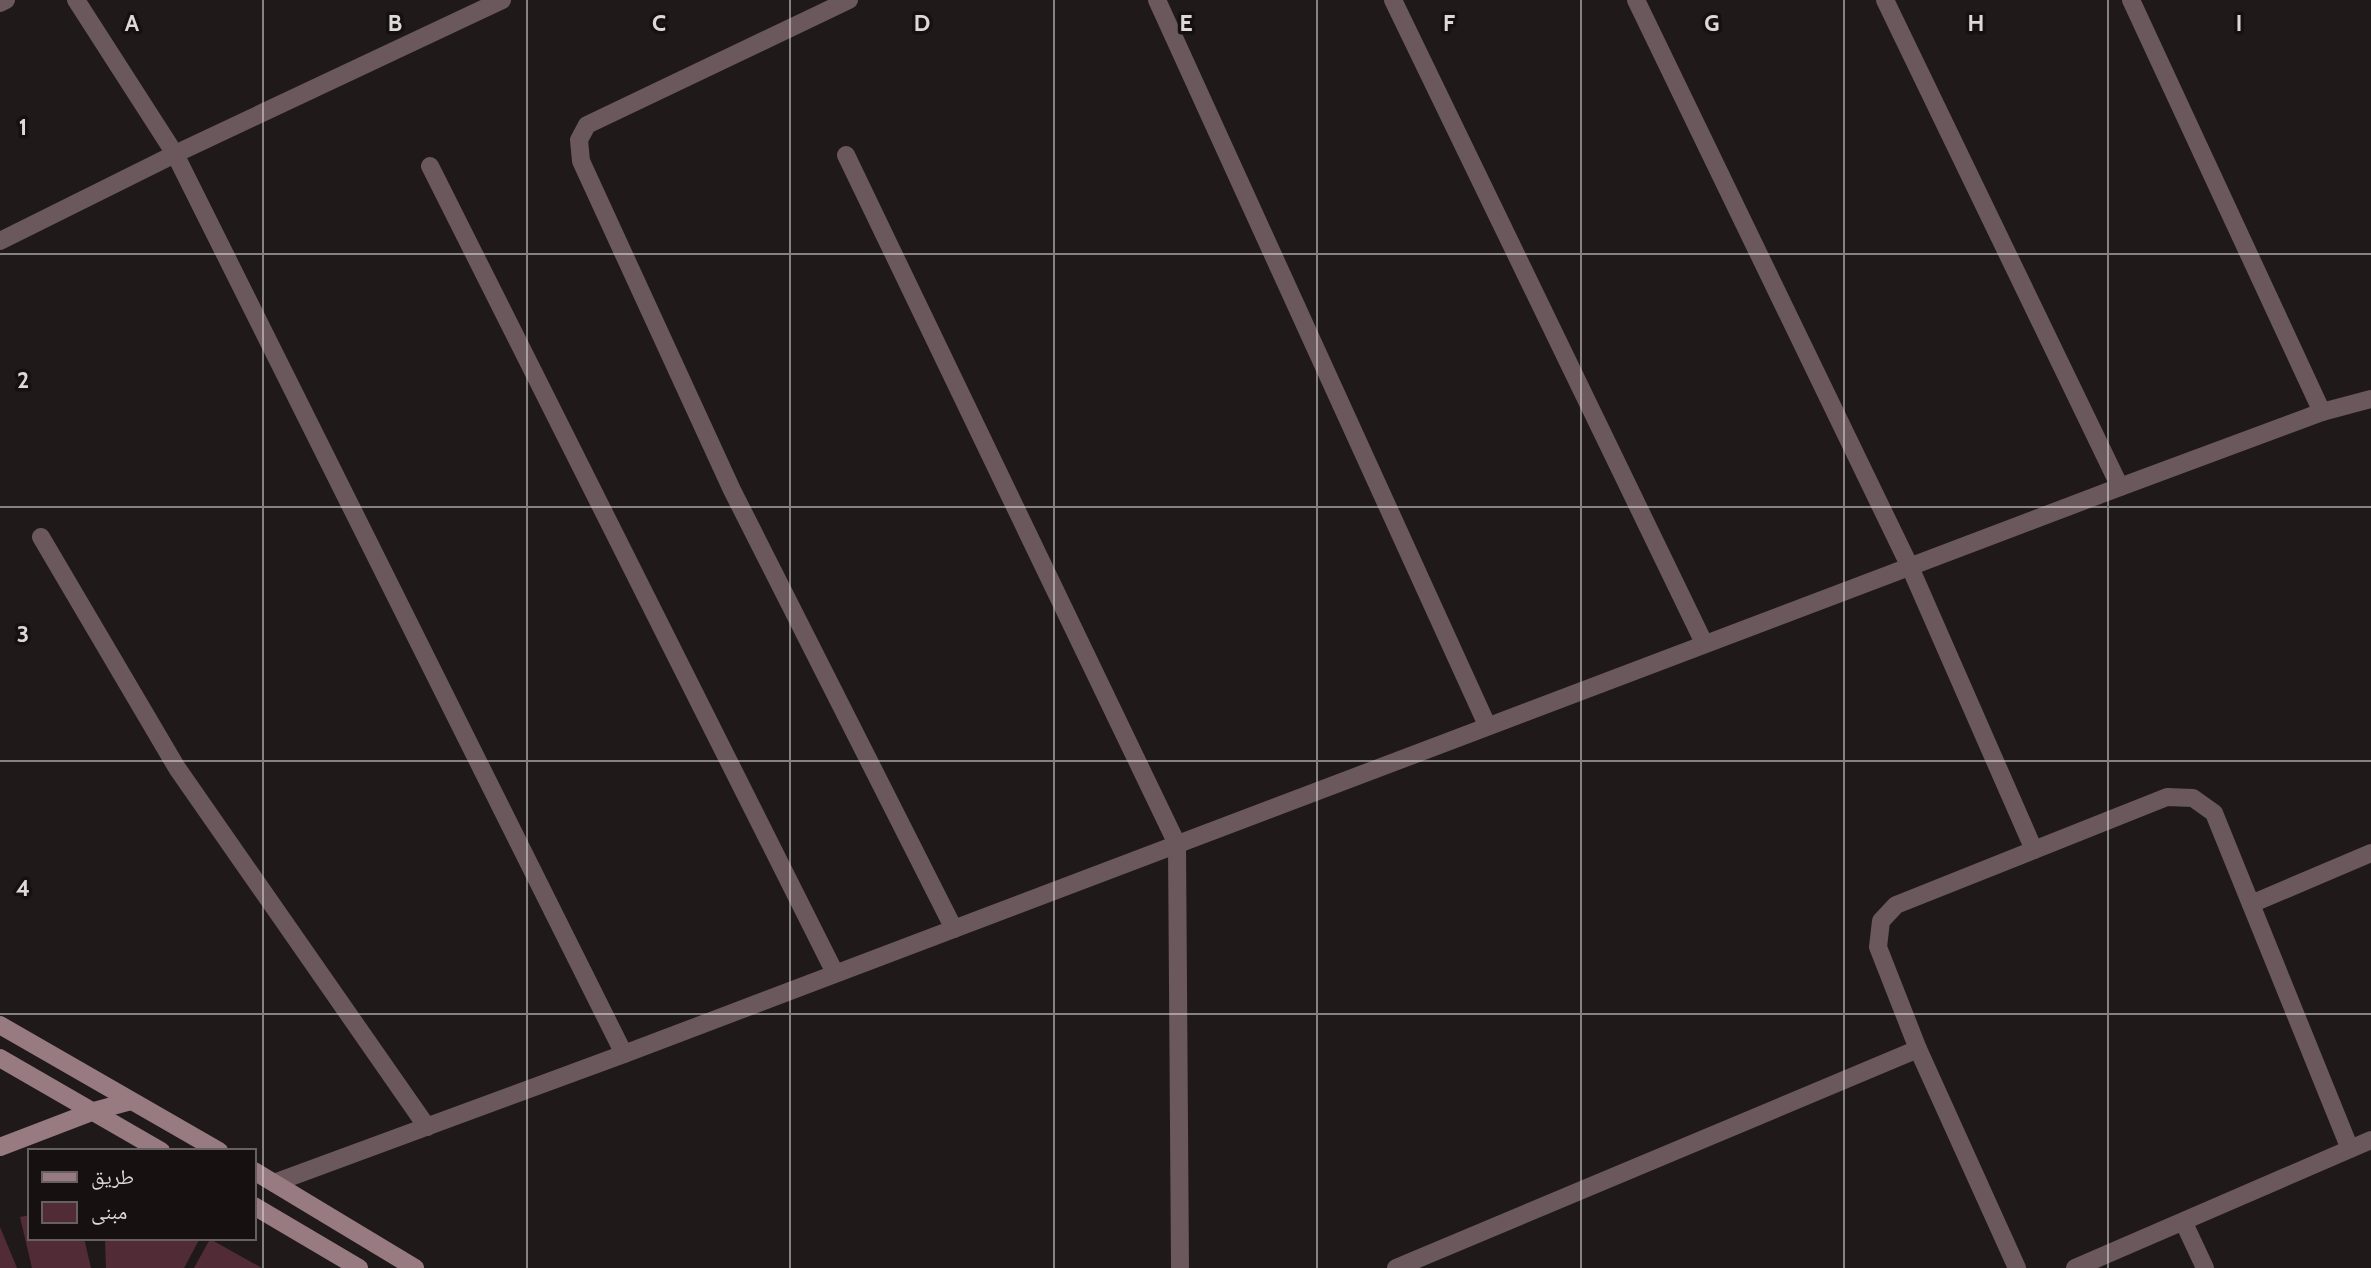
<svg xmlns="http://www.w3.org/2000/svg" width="2371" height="1268" font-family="Cabin,'Noto Naskh Arabic',sans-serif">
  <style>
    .building { fill: #512c36 }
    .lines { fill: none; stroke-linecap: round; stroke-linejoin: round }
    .minor { stroke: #6a585c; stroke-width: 18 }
    .secondary { stroke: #987a81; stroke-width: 18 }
    .grid { fill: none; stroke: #ddd8d9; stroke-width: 2; stroke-opacity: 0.55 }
    .grid-label { font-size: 23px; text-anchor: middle; font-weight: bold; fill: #ddd8d9; stroke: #171011; stroke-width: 7; stroke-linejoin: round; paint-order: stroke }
  </style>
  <rect width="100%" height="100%" fill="#20191a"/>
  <!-- building -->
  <g class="building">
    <path d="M30,1215V1238H84L91,1268H32L20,1217Z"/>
    <path d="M0,1227L17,1268H0Z"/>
    <path d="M105,1238H200L184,1268H106Z"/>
    <path d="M210,1239L262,1268H194Z"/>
  </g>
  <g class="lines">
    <!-- minor -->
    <g class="minor">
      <path d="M76,0L175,154L624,1054"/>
      <path d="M849,0L587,125L579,140L581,161L732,490L954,929"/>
      <path d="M1157,0L1487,725"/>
      <path d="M1393,0L1704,643"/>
      <path d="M1636,0L1910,567L2034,850"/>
      <path d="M1885,0L2120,487"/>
      <path d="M2131,0L2322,412"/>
      <path d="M0,3L6,0"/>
      <path d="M846,155L1177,844L1180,1268"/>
      <path d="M430,166L835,973"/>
      <path d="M0,241L175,154L502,0"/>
      <path d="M41,537L177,768L427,1127"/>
      <path d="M2251,904L2371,853"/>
      <path d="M274,1183L624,1054L2120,487L2322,412L2371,399"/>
      <path d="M2184,1223L2205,1268"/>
      <path d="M1396,1268L1918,1049"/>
      <path d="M2017,1268L1918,1049L1878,947L1881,921L1896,905L2167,797L2193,798L2214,813L2350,1149"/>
      <path d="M2075,1268L2371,1140"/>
    </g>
    <!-- secondary -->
    <g class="secondary">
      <path d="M0,1025L219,1151"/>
      <path d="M0,1058L161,1151"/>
      <path d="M0,1147L94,1111L131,1101"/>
      <path d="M254,1171L415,1268"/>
      <path d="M254,1206L359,1268"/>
    </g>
  </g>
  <!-- grid -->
  <path class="grid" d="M263,0V1268M527,0V1268M790,0V1268M1054,0V1268M1317,0V1268M1581,0V1268M1844,0V1268M2108,0V1268M0,254H2371M0,507H2371M0,761H2371M0,1014H2371"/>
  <g class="grid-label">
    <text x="132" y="31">A</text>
    <text x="395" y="31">B</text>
    <text x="659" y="31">C</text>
    <text x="922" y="31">D</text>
    <text x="1186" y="31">E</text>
    <text x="1449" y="31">F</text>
    <text x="1712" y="31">G</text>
    <text x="1976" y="31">H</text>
    <text x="2239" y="31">I</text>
    <text x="23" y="135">1</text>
    <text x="23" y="388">2</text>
    <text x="23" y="642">3</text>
    <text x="23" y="896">4</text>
  </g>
  <!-- legend -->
  <rect x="28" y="1149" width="228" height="91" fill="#171011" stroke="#666061" stroke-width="2"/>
  <rect x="42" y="1172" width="35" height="10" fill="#987a81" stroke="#666061" stroke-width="2"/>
  <text x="91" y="1184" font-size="21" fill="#ddd8d9">طريق</text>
  <rect x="42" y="1202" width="35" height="21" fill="#512c36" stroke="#666061" stroke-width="2"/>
  <text x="91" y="1219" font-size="21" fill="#ddd8d9">مبنى</text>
</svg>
